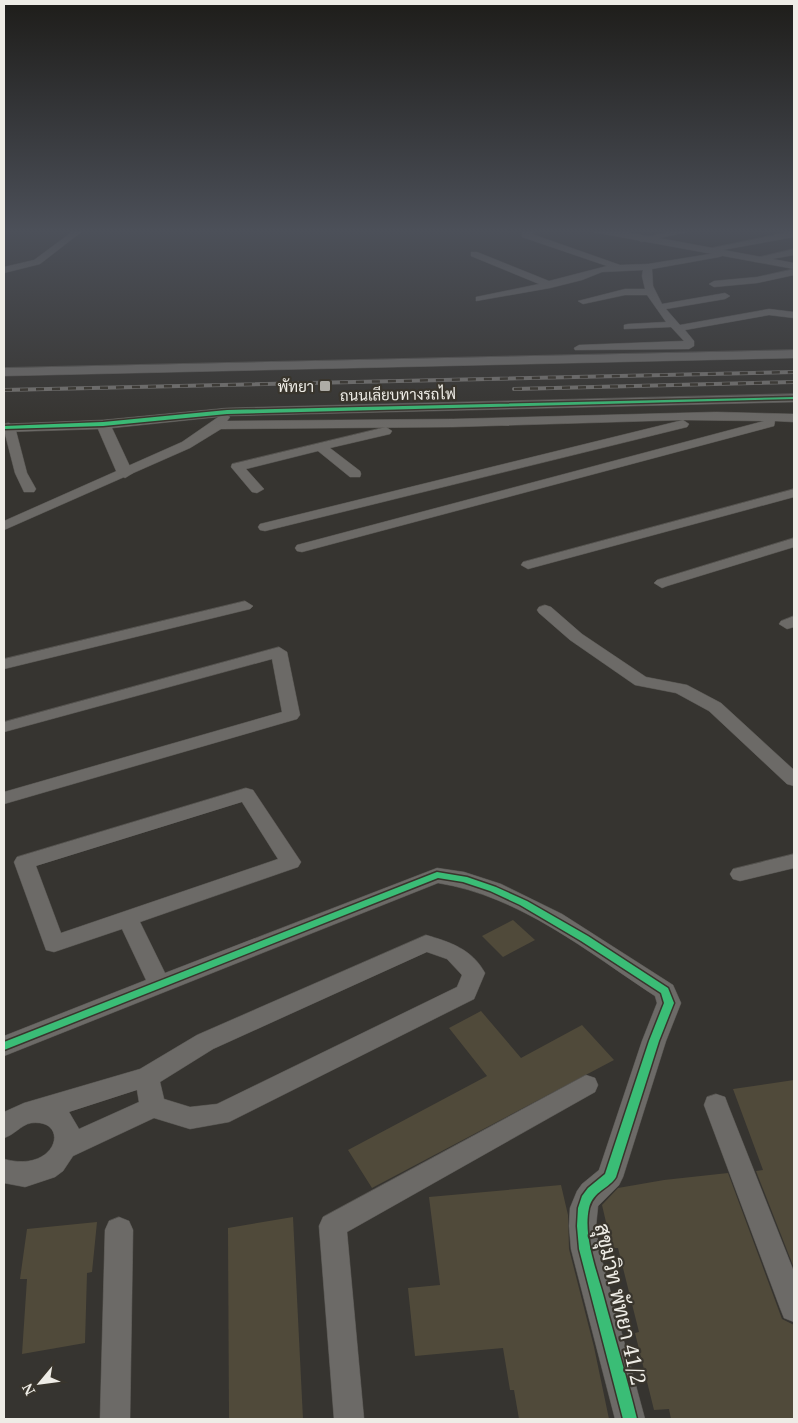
<svg xmlns="http://www.w3.org/2000/svg" width="798" height="1423" font-family="'Noto Serif',Sarabun,serif">
  <style>
    .building { fill: #504a3a }
    .lines { fill: none; stroke-linecap: round; stroke-linejoin: round }
    .minor-casing { stroke: #54524e; stroke-width: 1 }
    .tertiary-casing { stroke: #54524e; stroke-width: 1 }
    .minor { fill: #6c6a67; fill-rule: evenodd }
    .tertiary { fill: #6c6a67; fill-rule: evenodd }
    .rail-casing { stroke: #74726f; stroke-width: 4 }
    .rail { stroke: #39352d; stroke-width: 2.5; stroke-dasharray: 8; stroke-linecap: butt }
    .cycleway-casing { stroke: #39352d; stroke-width: 3 }
    .cycleway { fill: #3abd76; fill-rule: evenodd }
    .poi-dot { fill: #aeaca6; stroke: #39352d; stroke-width: 2 }
    .labels { text-anchor: middle; dominant-baseline: central; stroke-width: 4.5; stroke-linejoin: round; paint-order: stroke }
    .far-poi-label { font-size: 15px; fill: #eeece6; stroke: #39352d; text-anchor: end }
    .far-street-label { font-size: 15px; fill: #eeece6; stroke: #39352d }
    .near-street-label { font-size: 21px; fill: #eeece6; stroke: #39352d }
  </style>
  <rect width="100%" height="100%" fill="#363430"/>
  <!-- building -->
  <g class="building">
    <path d="M513,920L535,940L503,957L482,936Z"/>
    <path d="M481,1011L521,1058L582,1025L614,1060L372,1188L348,1150L487,1076L449,1028Z"/>
    <path d="M794,1080V1268L756,1171L763,1170L733,1089Z"/>
    <path d="M728,1173L782,1319L794,1325V1419H671L669,1409L654,1410L635,1333L639,1332L618,1248H612L602,1205L618,1188L664,1180Z"/>
    <path d="M561,1185L568,1215L569,1249L594,1347L609,1419H519L514,1390H510L503,1348L415,1356L408,1288L440,1285L429,1197Z"/>
    <path d="M293,1217L303,1419H229L228,1228Z"/>
    <path d="M97,1222L92,1272L87,1273L85,1343L22,1354L27,1279H20L27,1229Z"/>
  </g>
  <g class="lines">
    <!-- minor casing -->
    <g class="minor-casing">
      <g id="minor">
        <path d="M76,229H85L40,264L4,273V267L34,260Z"/>
        <path d="M529,229H539L532,234L620,265L648,264L722,252V256L719,257L652,269L653,286L662,304L725,293L730,296L725,299L666,309L680,325L769,309L794,312V318L769,315L685,330L694,341V346L689,349L575,350L574,348L579,345L684,341L671,327L624,329V325L628,324L666,322L647,295H625L583,304L578,301L625,289H645L642,276L643,270L602,272L582,280L550,288L476,301V297L539,284L471,256V252H477L549,281L607,266L522,237V233Z"/>
        <path d="M682,229H701L641,242L637,239Z"/>
        <path d="M794,231V237L706,253L702,250Z"/>
        <path d="M794,249V255L755,262L751,259Z"/>
        <path d="M794,269V275L757,283L714,287L709,284L714,281L757,277Z"/>
        <path d="M716,412L794,414V422L775,421L774,426L302,552L297,551L295,548L297,545L764,421L683,420L689,424L687,427L265,531L260,530L258,527L260,524L683,420L453,427L221,429L190,448L4,530V521L182,442L224,413L230,417L227,421L453,419Z"/>
        <path d="M9,423L15,427L27,473L36,489L34,492H24L15,473L4,430L5,424Z"/>
        <path d="M386,427L392,431L390,434L330,448L360,471L361,474L360,477H350L318,451L246,469L264,489L257,493L252,492L231,467L232,464Z"/>
        <path d="M794,489V497L528,569L521,565L523,562Z"/>
        <path d="M794,538V547L667,586L662,588L654,583L657,580Z"/>
        <path d="M245,601L253,606L250,609L4,669V659Z"/>
        <path d="M545,605L551,607L582,634L646,677L687,685L721,703L794,770V786L787,784L709,711L676,693L635,685L570,640L539,613L537,610L539,607Z"/>
        <path d="M794,616V627L787,629L779,624L781,621Z"/>
        <path d="M279,647L287,652L300,715L297,719L4,804V792L282,712L272,659L4,732V722Z"/>
        <path d="M246,788L253,790L301,862L298,867L140,922L165,973L437,868L464,872L501,884L562,914L673,985L681,1003L666,1041L623,1177L619,1185L598,1206L596,1226L599,1249L645,1419H615L571,1249L569,1226L570,1208L577,1191L582,1184L599,1170L642,1041L657,1003L655,996C588,952 520,896 438,883L4,1056V1036L146,980L122,929L54,952L46,950L14,862L17,857ZM242,802L278,859L61,933L36,866Z"/>
        <path d="M794,854V868L740,881L733,879L730,874L733,869Z"/>
        <path d="M426,935C450,942 472,949 485,973L474,999L229,1122L190,1129L154,1118L73,1156L63,1171L55,1177L25,1187L4,1183V1159C58,1174 71,1118 31,1123C21,1125 14,1135 4,1138V1112L24,1103L140,1069L197,1035ZM427,952L447,959L462,975L457,987L217,1104L190,1107L164,1099L160,1082L213,1049ZM137,1090L139,1102L79,1129L69,1112Z"/>
        <path d="M586,1075L595,1078L598,1085L595,1092L347,1232L364,1419H334L319,1226L323,1217Z"/>
        <path d="M716,1094L725,1097L728,1105L794,1272V1322L784,1318L780,1308L704,1105L707,1097Z"/>
        <path d="M119,1217L129,1221L133,1230L130,1419H100L105,1230L109,1221Z"/>
      </g>
    </g>
    <!-- tertiary casing -->
    <g class="tertiary-casing">
      <g id="tertiary">
        <path d="M588,229H610L794,263V269L593,232Z"/>
        <path d="M794,350V358L4,376V368Z"/>
        <path d="M794,394V402L227,416L112,428L133,473L125,478L117,473L98,429L4,432V424L103,420L227,408Z"/>
      </g>
    </g>
    <!-- minor -->
    <use href="#minor" class="minor"/>
    <!-- tertiary -->
    <use href="#tertiary" class="tertiary"/>
    <!-- rail casing -->
    <g class="rail-casing">
      <g id="rail">
        <path d="M514,389L794,382"/>
        <path d="M4,390L794,372"/>
      </g>
    </g>
    <!-- rail -->
    <use href="#rail" class="rail"/>
    <!-- cycleway casing -->
    <g class="cycleway-casing">
      <g id="cycleway">
        <path d="M794,397V399L227,414L103,426L4,429V426L103,422L227,410Z"/>
        <path d="M437,872L467,877L496,887L527,901L588,936L668,988L674,1003L659,1041L616,1177C610,1188 593,1191 589,1208C583,1235 596,1269 603,1294C614,1336 627,1377 637,1419H623L579,1249L577,1226L578,1208L582,1196L588,1188L605,1174L649,1041L664,1003L661,993L581,941L520,905L490,891L463,882L438,878L4,1050V1042Z"/>
      </g>
    </g>
    <!-- cycleway -->
    <use href="#cycleway" class="cycleway"/>
  </g>
  <!-- sky -->
  <linearGradient id="sky" x2="0" y2="1"><stop stop-color="#1e1d1a"/><stop offset="0.54" stop-color="#4c5059"/><stop offset="1" stop-color="#4c5059" stop-opacity="0"/></linearGradient>
  <rect width="798" height="428" fill="url(#sky)"/>
  <!-- markers -->
  <rect class="poi-dot" x="319" y="380" width="12" height="12" rx="2.5"/>
  <g class="labels">
    <!-- far-poi labels -->
    <g class="far-poi-label">
      <text x="314" y="386">พัทยา</text>
    </g>
    <!-- far-street labels -->
    <g class="far-street-label">
      <text transform="translate(398 394) rotate(-1)">ถนนเลียบทางรถไฟ</text>
    </g>
    <!-- near-street labels -->
    <g class="near-street-label">
      <text transform="translate(621 1304) rotate(77)">สุขุมวิท พัทยา 41/2</text>
    </g>
  </g>
  <!-- border -->
  <rect width="798" height="1423" fill="none" stroke="#eeece6" stroke-width="10"/>
  <!-- north arrow -->
  <g transform="translate(40 1383) rotate(241)" stroke="#39352d" stroke-width="4" paint-order="stroke">
  <path d="M0-4L9 19L0 12L-9 19Z" fill="#eeece6"/>
  <text y="-8" font-size="14" font-weight="bold" text-anchor="middle" fill="#eeece6">N</text>
  </g>
</svg>
